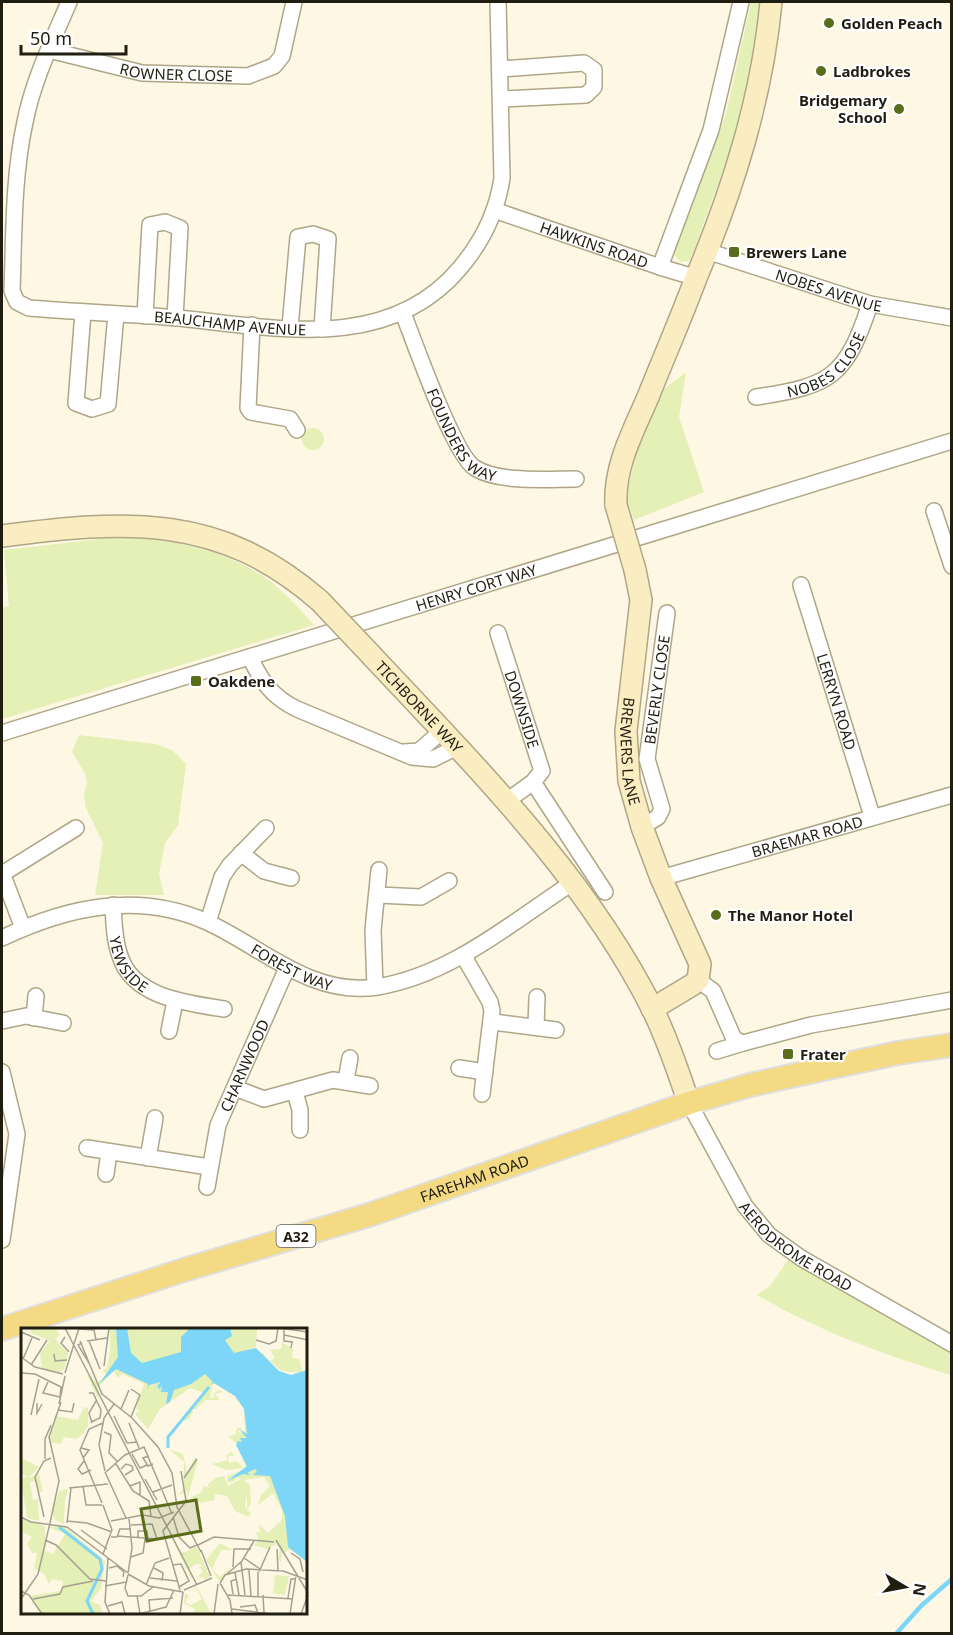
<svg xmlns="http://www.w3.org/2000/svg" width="953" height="1635" font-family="'Noto Sans',sans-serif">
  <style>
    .green { fill: #e4f0b5 }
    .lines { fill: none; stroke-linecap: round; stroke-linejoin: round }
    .stream { stroke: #7dd6f8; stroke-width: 4.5 }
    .street-casing { stroke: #b0a687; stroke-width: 18 }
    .secondary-casing { stroke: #b0a687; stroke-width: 24 }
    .primary-casing { stroke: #e0dfde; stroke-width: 26 }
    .street { stroke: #fff; stroke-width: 15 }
    .secondary { stroke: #f9edc1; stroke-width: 21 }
    .primary { stroke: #f3da83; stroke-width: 22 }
    .secondary-bridge-casing { stroke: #b0a687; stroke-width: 24; stroke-linecap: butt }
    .secondary-bridge { stroke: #f9edc1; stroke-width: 21 }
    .poi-dot { fill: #596d1b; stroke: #fff; stroke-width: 2 }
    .labels { text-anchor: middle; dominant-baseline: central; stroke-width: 4.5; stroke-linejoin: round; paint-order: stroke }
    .shield { fill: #fff; stroke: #636158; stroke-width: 1.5 }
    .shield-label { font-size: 14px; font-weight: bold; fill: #201d11 }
    .poi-label { font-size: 15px; font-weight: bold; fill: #201d11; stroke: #fff; text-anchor: start }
    .street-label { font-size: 15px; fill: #201d11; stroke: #fff }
    .inset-river { fill: none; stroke: #7dd6f8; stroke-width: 3 }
    .inset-road { fill: none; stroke: #a5a090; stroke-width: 1.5 }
    .view { fill: #596d1b; fill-opacity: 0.15; stroke: #596d1b; stroke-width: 3 }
    .inset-edge { fill: none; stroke: #201d11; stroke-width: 3 }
  </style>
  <rect width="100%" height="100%" fill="#fdf7e4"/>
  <!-- green -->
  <g class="green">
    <path d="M751,2H759L758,12L748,84L728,156L694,250L689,261L680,262L671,251L686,213L689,214L726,114Z"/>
    <path d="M686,372L679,417L704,492L634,520L626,498L636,455L664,389Z"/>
    <circle cx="313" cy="439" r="11"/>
    <path d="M117,537C166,538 222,548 264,577C283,590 299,608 314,625L2,719V608L9,606L4,550Z"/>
    <path d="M79,735L155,744L172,750L186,764L178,825L165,843L159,874L164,895H95L103,843L86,808L84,794L87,782L85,773L72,752Z"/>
    <path d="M788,1260L951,1351V1375C883,1355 819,1331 757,1295L771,1285Z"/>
  </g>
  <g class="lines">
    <!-- stream -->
    <path class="stream" d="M896,1634L921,1606L952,1579"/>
    <!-- street casing -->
    <g class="street-casing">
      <g id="street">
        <path id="s1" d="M69,2C53,40 33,80 25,122C13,177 14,235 12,291L17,302L29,308C79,312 129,314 179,318C276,328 389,353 460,268C482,242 497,212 502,178L498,2"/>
        <path id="s2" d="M49,50L142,73L248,76L274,66L282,56L294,2"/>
        <path d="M500,69L584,63L594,70V87L586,95L502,99"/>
        <path id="s3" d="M494,210L660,267L697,278"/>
        <path id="s4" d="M707,251L870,304L952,318"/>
        <path d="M660,267L711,130L741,2"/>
        <path d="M83,312L76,403L92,409L108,404L116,314"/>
        <path id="s5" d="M403,313C414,341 454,456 475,468C499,483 548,479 576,479"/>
        <path d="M145,316L150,225L165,222L180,228L175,318"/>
        <path d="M252,325L248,408L251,412L290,419L297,430"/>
        <path d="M290,327L298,237L313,234L328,239L322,329"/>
        <path id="s6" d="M756,397C831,386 846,377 870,304"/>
        <path d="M934,511L952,566"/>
        <path id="s7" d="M801,585L872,816"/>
        <path id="s8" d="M498,633L542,771L533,782L507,801"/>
        <path d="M250,657C261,681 272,697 297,709L412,757L433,759L457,747"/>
        <path id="s9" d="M2,733L952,441"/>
        <path d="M404,752L419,751L442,731"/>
        <path d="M533,782L605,892"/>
        <path id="s10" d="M642,827L658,817L662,809L647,759L667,613"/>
        <path d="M241,853L264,871L291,878"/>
        <path d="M2,873L23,928"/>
        <path d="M2,874L76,828"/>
        <path id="s11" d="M661,878L952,795"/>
        <path d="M378,895L421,897L449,881"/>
        <path id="s12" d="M113,905C114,922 114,940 120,956C133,998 188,1003 224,1009"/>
        <path d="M208,922L222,877L230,865L266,828"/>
        <path id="s13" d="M2,938C67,907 138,891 207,922C262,947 311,997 377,987C451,975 511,923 572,883"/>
        <path d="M463,955L490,1002L492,1011L482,1094"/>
        <path d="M698,980L713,991L734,1039L743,1043L811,1025L952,1000"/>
        <path d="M375,987L373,930L379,870"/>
        <path d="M34,1018L36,996"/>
        <path d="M2,1021L26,1016L63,1023"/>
        <path d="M493,1022L556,1030"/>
        <path d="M536,1027L537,997"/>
        <path d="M169,1031L175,1001"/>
        <path d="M717,1051L743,1043"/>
        <path d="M459,1068L485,1072"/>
        <path d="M2,1072L17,1134L2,1240"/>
        <path d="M346,1080L350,1058"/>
        <path d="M235,1088L264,1099L333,1080L370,1086"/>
        <path d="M295,1092L300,1110V1130"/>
        <path id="s14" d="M689,1103L745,1206L769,1235L801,1258L952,1344"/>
        <path d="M87,1148L209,1167"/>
        <path d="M148,1158L155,1118"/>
        <path d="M106,1174L109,1152"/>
        <path id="s15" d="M207,1187L218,1125L287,968"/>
      </g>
    </g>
    <!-- secondary casing -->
    <g class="secondary-casing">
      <g id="secondary">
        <path d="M616,505C614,466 633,432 648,397C664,357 681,318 696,278C733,189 762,98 771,2"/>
        <path d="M2,536C125,520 220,513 320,601"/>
        <path id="s16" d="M635,570L641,600L626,731L629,781L642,827L661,878L700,964L698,980L692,985L652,1009"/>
        <path id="s17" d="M373,657C474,765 586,876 653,1010C668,1040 678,1072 689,1103"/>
      </g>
    </g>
    <!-- primary casing -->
    <g class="primary-casing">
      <g id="primary">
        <path id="s18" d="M2,1329L187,1269L372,1214L689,1103L750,1085L823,1069L898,1053L952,1045"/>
      </g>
    </g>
    <!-- street -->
    <use href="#street" class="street"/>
    <!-- secondary -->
    <use href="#secondary" class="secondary"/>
    <!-- primary -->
    <use href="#primary" class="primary"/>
    <!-- secondary-bridge casing -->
    <g class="secondary-bridge-casing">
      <g id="secondary-bridge">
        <path d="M616,505L635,570"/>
        <path d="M320,601L373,657"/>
      </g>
    </g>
    <!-- secondary-bridge -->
    <use href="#secondary-bridge" class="secondary-bridge"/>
  </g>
  <!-- markers -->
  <g class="poi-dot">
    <circle cx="829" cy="23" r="6"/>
    <circle cx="821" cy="71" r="6"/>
    <circle cx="899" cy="109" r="6"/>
    <rect x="728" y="246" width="12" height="12" rx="3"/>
    <rect x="190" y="675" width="12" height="12" rx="3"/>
    <circle cx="716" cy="915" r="6"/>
    <rect x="782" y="1048" width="12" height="12" rx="3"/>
  </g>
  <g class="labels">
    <!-- shield labels -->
    <rect class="shield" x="276.5" y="1225" width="39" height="22" rx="4.5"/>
    <g class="shield-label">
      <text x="296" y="1236">A32</text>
    </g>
    <!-- poi labels -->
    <g class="poi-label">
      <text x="841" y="23">Golden Peach</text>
      <text x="833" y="71">Ladbrokes</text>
      <text x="887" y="100" text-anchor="end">Bridgemary<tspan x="887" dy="17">School</tspan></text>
      <text x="746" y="252">Brewers Lane</text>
      <text x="208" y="681">Oakdene</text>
      <text x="728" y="915">The Manor Hotel</text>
      <text x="800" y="1054">Frater</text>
    </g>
    <!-- street labels -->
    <g class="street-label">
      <text stroke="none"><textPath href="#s2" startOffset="130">ROWNER CLOSE</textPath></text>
      <text stroke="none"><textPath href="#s3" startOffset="106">HAWKINS ROAD</textPath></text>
      <text stroke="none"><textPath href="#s4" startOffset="128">NOBES AVENUE</textPath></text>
      <text stroke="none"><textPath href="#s1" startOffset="525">BEAUCHAMP AVENUE</textPath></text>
      <text stroke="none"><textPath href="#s6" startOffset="81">NOBES CLOSE</textPath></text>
      <text stroke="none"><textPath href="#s5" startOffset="138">FOUNDERS WAY</textPath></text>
      <text stroke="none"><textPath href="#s9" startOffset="496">HENRY CORT WAY</textPath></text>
      <text stroke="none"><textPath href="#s10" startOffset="150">BEVERLY CLOSE</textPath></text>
      <text stroke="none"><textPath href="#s7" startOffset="122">LERRYN ROAD</textPath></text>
      <text stroke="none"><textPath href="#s17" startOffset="68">TICHBORNE WAY</textPath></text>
      <text stroke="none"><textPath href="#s8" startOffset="80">DOWNSIDE</textPath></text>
      <text stroke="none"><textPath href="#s16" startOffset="183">BREWERS LANE</textPath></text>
      <text stroke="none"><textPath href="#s11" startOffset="152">BRAEMAR ROAD</textPath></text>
      <text stroke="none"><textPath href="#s12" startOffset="63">YEWSIDE</textPath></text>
      <text stroke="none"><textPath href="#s13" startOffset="309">FOREST WAY</textPath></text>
      <text stroke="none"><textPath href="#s15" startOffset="128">CHARNWOOD</textPath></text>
      <text stroke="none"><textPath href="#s18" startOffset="496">FAREHAM ROAD</textPath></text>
      <text stroke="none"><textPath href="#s14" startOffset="183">AERODROME ROAD</textPath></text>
    </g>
  </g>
  <!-- overview -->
  <g transform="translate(21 1328)">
    <rect width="286" height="286" fill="#fdf7e4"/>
    <path d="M10,0H34L39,7L34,11L47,25L43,41L37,45L21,41L19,25L29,13L10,5ZM89,0H100L102,40L185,43L238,82L226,142L215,115L208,109L215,106L216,100H222L217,103L219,105L224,103L223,81L214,68L192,55L189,70L195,69L192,67L194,64L199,62L202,64L194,66L199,72H184L175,81L170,82L172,84L167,92H161L183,65L169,60L139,81L127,101L114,86L118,82L115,81L123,56L118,53L101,46L97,50L93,43L77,59L78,73L66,47L76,55L86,47L82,42L86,40L89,23ZM104,0H236L235,19L228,21L242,25L248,33L286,154L220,36L112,44ZM261,14L272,21L271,30L278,31L282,45L260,43L249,33L254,30L249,22L260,21ZM63,79L67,80V98L62,106L56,111L43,109L40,116L28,114L35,88L57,92ZM149,122L162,126L166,144L174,129L177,132L164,180L166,164L157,167L162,162L163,134ZM210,123L213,128H207L208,135L216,133L223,140L205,142L191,136L207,132L205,128ZM0,130L18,139L8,150L18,145L22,164H18L14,153L9,154L12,172L17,171L18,193L6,190L0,152L6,148L0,146ZM250,133L286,234L269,221L261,226L260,234L257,232L259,221L255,216L247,221L232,217L238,213L235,204H239L238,196L247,205L261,192V182L252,165L237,177L240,167L249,158L243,149L223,152L229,157L230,176L226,182V167L224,177L226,183L230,184L228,189L214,183L206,168L194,166L193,172L179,175L170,169L180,165L183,158L188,160L187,156L195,150L203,148L207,158L220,151L213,149L216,152L207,155L206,148ZM47,161L44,172L43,196L35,193L31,185L38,163ZM0,190L24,198V223L32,226L44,206L27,199L43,198L84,233L80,260L70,273L79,277L81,286H21L9,268L40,263L42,253L31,251L28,256L23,246L13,240L16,225H11L6,216L11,209L0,203ZM152,213L161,225L176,219L189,249L183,252V247L181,250L177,248L182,244L178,238L183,239L177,235L168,240L173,256ZM199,215L212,222H200L191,241L199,249L207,241L211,239L198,253L185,232ZM254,247L268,248L264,267L252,265ZM176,259L182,270L190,286H173L174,281L163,275L164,265L168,268L164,274L170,277L181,271L175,260L167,264H166Z" fill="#e4f0b5"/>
    <path d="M95,0H106L110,25L121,35L160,24V9L169,0H209L211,8L204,12L213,25L235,20L258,43L270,47L286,42V234L267,219L264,188L249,148L232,147L236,143L234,141L226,145L230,147L222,146L206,153L226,138L215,117L217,113L221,114L219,110H226L218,101L226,106L223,81L214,68L193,55L189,57L192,54L184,46L170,56L153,62L149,74L145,76L147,64H138L147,61L140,63L141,57L138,62L137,58L133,61L140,54L128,57L126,61L127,56L95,41L78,56L97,29Z" fill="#7dd6f8"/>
    <path class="inset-river" d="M147,120V109L188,59M38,199L79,231L81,241L66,273L72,286"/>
    <path class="inset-road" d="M44,0L176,257M258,0L287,4M263,0V7L287,12M58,1L73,2L75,12M0,4L19,12M263,7V13L271,14L270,20M44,9L40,15L48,24M235,12L248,16L255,13L257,0M59,13L81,66L111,90L137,119L151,145L156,179L180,224M66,13L86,10M68,13L79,41M61,15L57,17L68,35M33,26L34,33L46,32M0,29L14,39L42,46M2,31L11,10M10,37L26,12M83,38L88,0M0,45L14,46L40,59L39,69L22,65L27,54M44,45L58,0M110,61L119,67L110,89M68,65H72L80,82L79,90L70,94M16,75V85L21,76M38,76L44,48M100,81L108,62M37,82L51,84L53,75M10,87L18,51M93,88L106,115L116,114M71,95L68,85L75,73M108,95L118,120M83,104L90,107L88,125L97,134M60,120L68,122L62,130M111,126L119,140L126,137M128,128L122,130L127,138L132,136M24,131V111L30,97M63,133L57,141L61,146L70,142M95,136L112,163L128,173L130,188M100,141L105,136L111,138L112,142L104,147M84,143L78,117L83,90L93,76M84,144L105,190M85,144L104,127L123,119L151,186M163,150L176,131M124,151L136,172M62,158L65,177H81M109,158L119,154V168M48,160L87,156M132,164L151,157M81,175L59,122L68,101L82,95M0,189L10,194L46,199L107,245M23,189L14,149L23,133L30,130M152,189L158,209L169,220L176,217M46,193L66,195L91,204M90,193L122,187L138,190L153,184M29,195L38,153L28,109L40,74M46,195L50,160M60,202L86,221M96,208L136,211L131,196L110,197M90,209H96L99,201H110M117,210V203H126L127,211M24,212L35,217L69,251L85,253M255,212L287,265M177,217L193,209L253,214M256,221L257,243M180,222L190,248M270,225L279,231L282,244M82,226L91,202L82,177M110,229L122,225L124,211M87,230L84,274L89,286M223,230L239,241M220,234L224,267M151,237L160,236L168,253L158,259M212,239L213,221H230M88,240L96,238L103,244L102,249M133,240L142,245L141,253M228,242L230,268M214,244L218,267M237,244V268M238,244L249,219M107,245L111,220L108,190M107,246L128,258L162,264M206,246L221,233L233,213M107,247L104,260L107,268H120L132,259M129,250L156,253M199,255L204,247L225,241L262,243L287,252M199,255L209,272L211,286M125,257L134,235L148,230M84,258L105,254M159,262L142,203L165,173L160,143M163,262L191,250M0,263L8,267L21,286M212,266L210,253L216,251M207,267L272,271M242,267L243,285M116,268L119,286M267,270L270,251H275M0,271L17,246L29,195M12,271L39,266L42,259L72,253M87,278L101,274L104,286M219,279L234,277L237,285M211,281L250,286M129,284L128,272L152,270M118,286L145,279L153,262M159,286L162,264M193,286L197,256M269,286L275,247M280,286L287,267"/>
    <path class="view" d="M175,172L180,203L126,213L120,181Z"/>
    <rect width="286" height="286" class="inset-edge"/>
  </g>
  <!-- border -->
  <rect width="953" height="1635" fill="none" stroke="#201d11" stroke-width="6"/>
  <!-- north arrow -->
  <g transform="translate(905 1587) rotate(100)" stroke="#ffffff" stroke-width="4.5" paint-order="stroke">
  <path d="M0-4.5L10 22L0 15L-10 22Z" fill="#201d11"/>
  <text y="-9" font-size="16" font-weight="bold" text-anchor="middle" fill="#201d11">N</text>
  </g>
  <!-- scale -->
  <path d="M21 45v9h105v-9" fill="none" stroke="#201d11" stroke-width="3"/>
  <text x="30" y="45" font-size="18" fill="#201d11" stroke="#ffffff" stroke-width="4.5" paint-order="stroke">50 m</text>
</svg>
